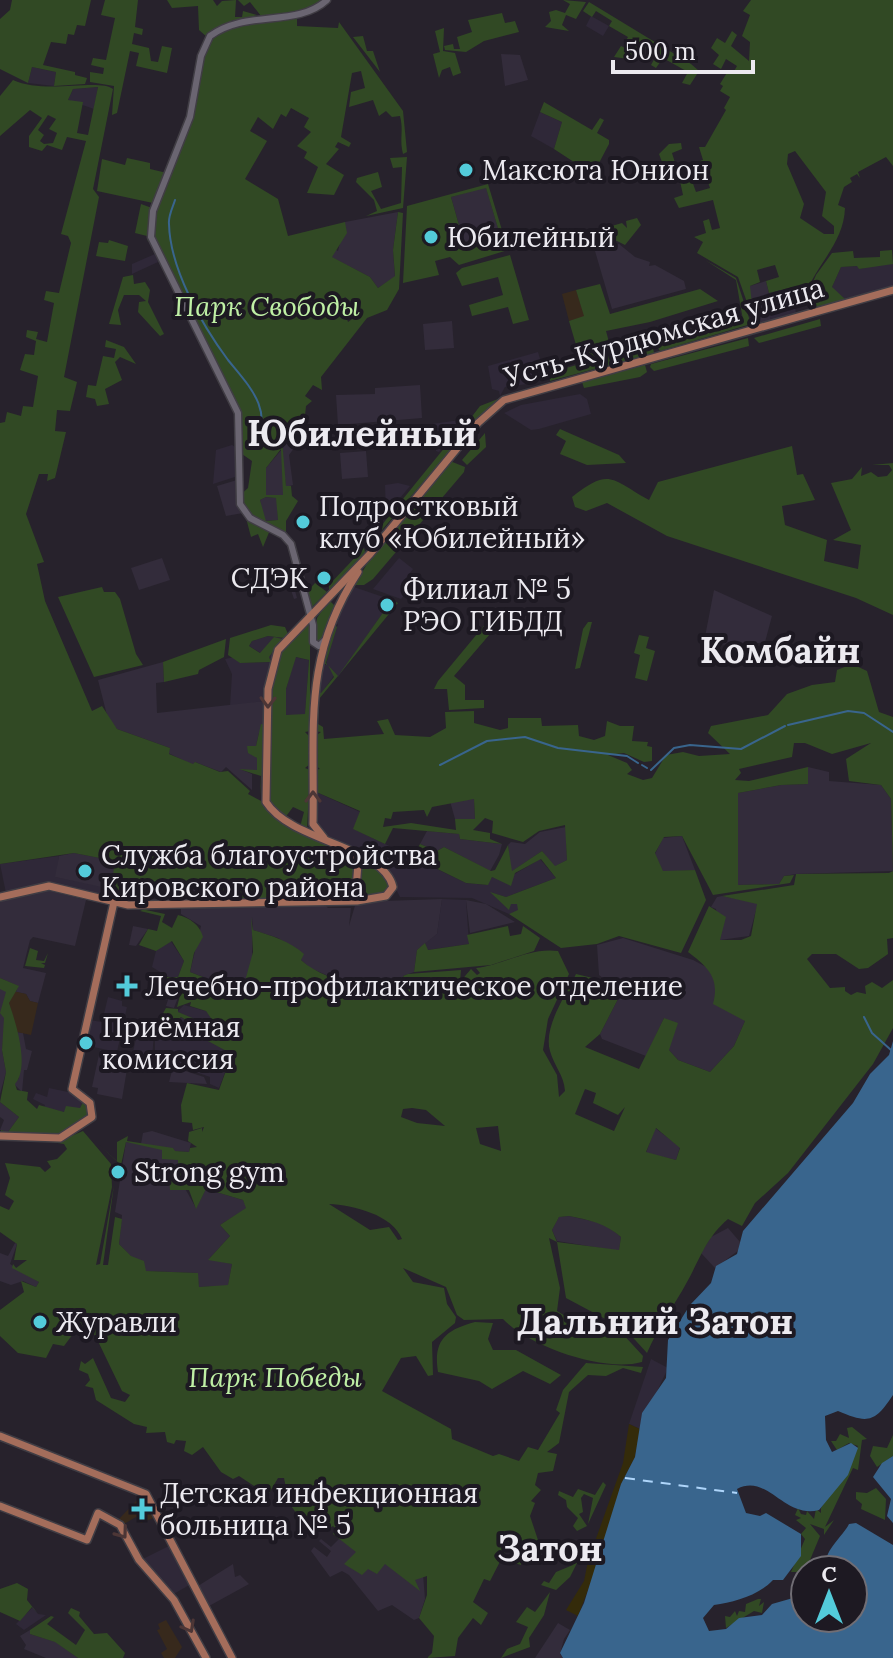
<svg xmlns="http://www.w3.org/2000/svg" width="893" height="1658" font-family="Lora,serif">
  <style>
    .commercial { fill: #2f2838 }
    .built { fill: #332c3b }
    .medical { fill: #37291c }
    .green { fill: #314924; fill-rule: evenodd }
    .sand { fill: #342b0a }
    .water { fill: #39658d }
    .lines { fill: none; stroke-linecap: round; stroke-linejoin: round }
    .stream { stroke: #39658d; stroke-width: 2 }
    .ferry { stroke: #aed5fa; stroke-width: 2; stroke-dasharray: 10 8; stroke-linecap: butt }
    .secondary-casing { stroke: #403d44; stroke-width: 9 }
    .primary-casing { stroke: #403d44; stroke-width: 10 }
    .secondary { stroke: #6a6571; stroke-width: 6 }
    .primary { stroke: #a46d5b; stroke-width: 7 }
    .oneway { stroke: #4c3636 }
    .poi-dot { fill: #53cbda; stroke: #1d1922; stroke-width: 3 }
    .labels { text-anchor: middle; dominant-baseline: central; stroke-width: 8; stroke-linejoin: round; paint-order: stroke }
    .poi-label { font-size: 28px; fill: #eceaf0; stroke: #1d1922; text-anchor: start }
    .park-label { font-size: 28px; font-style: italic; fill: #bff0a5; stroke: #1d1922 }
    .street-label { font-size: 28px; fill: #eceaf0; stroke: #1d1922 }
    .district-label { font-size: 36px; font-weight: bold; fill: #eceaf0; stroke: #1d1922 }
  </style>
  <rect width="100%" height="100%" fill="#27222c"/>
  <!-- commercial -->
  <g class="commercial">
    <path d="M591,16L609,26L603,36L586,26Z"/>
    <path d="M32,67L56,72L54,86L28,83Z"/>
    <path d="M98,87L94,109L68,100L73,89Z"/>
    <path d="M540,112L562,122L554,149L531,136Z"/>
    <path d="M155,254L158,262L132,274V264Z"/>
    <path d="M883,264H893V287L846,300L834,293L832,287L841,267L858,266L859,269Z"/>
    <path d="M792,287L796,314L771,321L764,295Z"/>
    <path d="M538,352L545,376L535,377V383L505,387L500,396L499,391L492,389L488,366Z"/>
    <path d="M580,394L587,399L591,414L539,429L531,430L504,413L521,405Z"/>
    <path d="M460,420L463,423L439,452L436,451L432,424Z"/>
    <path d="M232,445L238,449V476L213,484L216,450Z"/>
    <path d="M398,483L410,486L386,515L385,485Z"/>
    <path d="M399,558L413,569L403,582L410,588L401,599L373,589Z"/>
    <path d="M354,587L392,600L338,677L335,674L321,694L315,690L321,663L326,665L334,630L338,625L334,619Z"/>
    <path d="M268,636L284,638L272,660L249,646L252,641Z"/>
    <path d="M235,657L240,663L271,662L266,701L230,706L232,674L225,659Z"/>
    <path d="M295,657L309,660L305,715H285L286,689Z"/>
    <path d="M314,791L360,812L354,829L466,883L487,885L492,877L503,881L540,859L556,878L506,897L492,893L509,909L510,904H518V911L509,914L472,898L400,897L385,867L326,837L316,822Z"/>
    <path d="M59,856L56,877L102,886L101,895L54,885L6,893L0,864Z"/>
    <path d="M166,879L199,882L204,895L193,901L157,902Z"/>
    <path d="M442,899L466,900L469,944L427,950L425,943L437,934Z"/>
    <path d="M170,940L184,961L178,977L172,979L152,967L156,951Z"/>
    <path d="M108,997L122,1001V1006L127,1007L117,1052L84,1045L89,1020L102,1022Z"/>
    <path d="M184,1005L206,1011L212,1017L222,1047L232,1054L219,1088L210,1084V1077L155,1058V1036L166,1025L169,1026L181,1017L193,1024L197,1021L177,1012Z"/>
    <path d="M138,1030L154,1033L152,1059L132,1056Z"/>
    <path d="M49,1088L68,1092L84,1100L80,1108L64,1112L44,1108L45,1105L33,1099L36,1093L47,1097Z"/>
    <path d="M651,1359L668,1368L652,1402L642,1413L640,1429L629,1424Z"/>
    <path d="M169,1546L191,1584L172,1595L143,1559Z"/>
    <path d="M33,1607L38,1614L46,1615L24,1630L16,1624Z"/>
  </g>
  <!-- built -->
  <g class="built">
    <path d="M501,54L520,55L528,80L505,86Z"/>
    <path d="M486,187L500,235L497,241L466,250L451,197Z"/>
    <path d="M398,212L393,250L395,277L378,288L370,277L331,257L335,249L338,251L345,222Z"/>
    <path d="M619,244L635,257L650,262L649,266L655,265L684,281L686,289L612,309L595,251Z"/>
    <path d="M766,281L769,293L764,295L771,321L757,325L750,304V286Z"/>
    <path d="M452,321L454,348L425,350L423,324Z"/>
    <path d="M420,385L422,418L338,425L336,395L375,394V388Z"/>
    <path d="M297,420L304,425L305,433L289,455L293,485L286,487V479L283,495L266,496V468L283,448L284,435Z"/>
    <path d="M366,451L368,477L342,479L340,453Z"/>
    <path d="M237,480L243,513L226,516L217,486Z"/>
    <path d="M266,497L277,498L278,520L266,521L263,518L260,500Z"/>
    <path d="M162,558L170,580L139,590L131,568Z"/>
    <path d="M289,569L297,598L294,599L289,584L278,583L275,571Z"/>
    <path d="M714,590L772,616L765,642L736,646L704,642Z"/>
    <path d="M163,662L164,682L156,683L157,713L266,701V725L259,733L256,746H247L257,758V771L240,769L252,774V790L226,767L221,772L195,762L193,765L168,753L170,748L117,729L108,719L98,680Z"/>
    <path d="M808,767L829,772V781L881,785L891,799L893,871L796,874L784,876L779,884L738,885V793L781,785L807,784Z"/>
    <path d="M474,799L475,819H455L450,801Z"/>
    <path d="M566,827L567,860L554,867L542,851L511,872L508,845L511,842L525,844L540,832Z"/>
    <path d="M427,831L459,834L460,839L502,844L499,855L490,871L444,847L437,851L420,844Z"/>
    <path d="M682,836L695,870L663,872L655,854L663,838Z"/>
    <path d="M74,853L116,861L111,889L55,877L59,856Z"/>
    <path d="M46,890L86,900L75,946L33,937L30,940L23,968L46,973L38,1003L30,1001L26,994L16,992L18,986L0,978V899Z"/>
    <path d="M722,896L758,903L749,936L720,940L716,909L711,907L717,897Z"/>
    <path d="M442,899L437,934L417,950L414,972L403,976L408,989L395,994L360,993L356,1001L347,984L310,968L301,960L302,954L278,938L253,930L252,917V962L243,992L190,972L201,926L181,914V909L323,903L328,908H351L349,926L356,902Z"/>
    <path d="M466,900L486,904L515,922L470,933Z"/>
    <path d="M133,926L148,929L136,946L129,945Z"/>
    <path d="M623,938L693,960L712,970L717,992L745,1021L734,1046L710,1072L678,1060L669,1050L664,1018L646,1056L602,1039L600,1034L618,999L613,996L616,988L599,975L597,945Z"/>
    <path d="M174,981L183,984L174,1008L166,1006Z"/>
    <path d="M0,988L8,991L2,1050L6,1072L0,1094Z"/>
    <path d="M17,1032L23,1033L26,1049L32,1051L27,1070H24L22,1092L14,1084L19,1078Z"/>
    <path d="M100,1050L129,1057L122,1099L97,1094L98,1088L92,1087Z"/>
    <path d="M173,1067L204,1077L207,1084L169,1082Z"/>
    <path d="M0,1102L19,1117L8,1132L0,1130L4,1120L0,1117Z"/>
    <path d="M655,1128L680,1147L676,1160L646,1153Z"/>
    <path d="M152,1131L191,1143L189,1152L174,1151L173,1148L162,1150L178,1160V1176L196,1208L206,1189L243,1200L247,1208L220,1225L230,1236L209,1259L232,1264L228,1286L199,1287L197,1273L145,1271L119,1244L122,1215L115,1212L126,1142L141,1144L143,1133Z"/>
    <path d="M569,1216L601,1223L615,1232L621,1237L619,1251L557,1241L552,1230L556,1222L559,1217Z"/>
    <path d="M728,1228L740,1242L739,1250L715,1268L701,1253L711,1237Z"/>
    <path d="M15,1243L17,1244L10,1264L39,1282L36,1287L23,1281L11,1285L0,1281V1253L8,1256Z"/>
    <path d="M321,1539L331,1547L339,1539L423,1574L425,1599L419,1618L414,1620L392,1605L378,1611L349,1575L342,1571L330,1577L311,1551L314,1547L327,1557L331,1551L319,1541Z"/>
    <path d="M233,1564L235,1577L240,1575L249,1584L209,1606L198,1586Z"/>
    <path d="M558,1623L570,1630L564,1639L560,1654L563,1658H535Z"/>
    <path d="M30,1630V1634L56,1642L78,1658H46L24,1649L26,1645L20,1636Z"/>
  </g>
  <!-- medical -->
  <g class="medical">
    <path d="M576,290L585,317L569,321L562,294Z"/>
    <path d="M13,991L26,994L30,1001L38,1003L31,1035L17,1032L9,1003Z"/>
    <path d="M142,1495L156,1517L141,1523L136,1517L124,1524L119,1519Z"/>
    <path d="M166,1620L182,1647L175,1658H164L161,1653L167,1649L157,1630L160,1629L158,1624Z"/>
  </g>
  <!-- green -->
  <g class="green">
    <path d="M12,0H91L85,26L77,25L74,35L68,34L66,44L51,42L43,65L75,72V75L87,78L85,84L54,86L56,72L32,67L28,83L0,69V19L10,10Z"/>
    <path d="M105,0H138L135,27L143,29L142,35L134,33L132,44L149,48L151,61L158,62L162,46L172,48L167,73L136,66L139,53L130,51L117,113L112,115L114,86L90,82V72L103,74L104,68L91,65L93,58L106,60L115,18L101,15Z"/>
    <path d="M167,0H213L217,6L222,1L236,0L235,17H242L243,11L257,15L235,22L233,20L207,37L199,30L198,6L172,8Z"/>
    <path d="M238,0H326L297,13L261,16L250,2L244,6Z"/>
    <path d="M563,0L586,2L576,19L566,15L562,25L569,31L545,27L551,21L549,12L556,10L565,13L570,4Z"/>
    <path d="M751,0H893V166L886,157L858,172L860,178L857,174L850,178L852,182L844,187L838,205L845,208C844,242 817,264 805,295L797,286L769,293L766,281L779,277L775,265L757,270L760,282L750,286L754,322L738,277L697,253L703,242L694,237L706,233L703,221L709,219L712,230L720,228L713,200L679,208L674,198L683,195L680,181L691,178L696,192L710,188L707,179L702,180L697,162L703,160L699,147H705L726,110L724,108L730,97L720,91L723,86L720,84L728,71L733,73L737,66L726,59L721,69L713,64L719,55L711,48L717,38L725,43L732,31L737,35L731,46L749,61L750,42L742,36L750,15L743,11ZM795,151L826,192L822,216L834,226V234H824L800,218L804,204L787,164L788,154Z"/>
    <path d="M589,2L691,64L699,71L690,85L682,83L688,72L663,58L656,68L651,65L657,54L639,44L629,59L614,57L621,46L629,50L631,46L625,42L628,37L609,26L612,21L596,11L592,17L583,11Z"/>
    <path d="M502,13L505,23L515,21L519,32L484,41L466,52L445,50L444,46L453,44L454,49H460L457,37L472,32L468,20Z"/>
    <path d="M297,16V26L338,28L339,22L403,111L407,152L403,154C399,138 404,132 400,116L392,117L386,111L379,116L373,100L349,107L351,92L365,88L361,71L352,73L341,137L351,143L349,147L338,142L335,147L339,149L326,164L344,175L334,195L307,193L318,167L304,158L307,152L297,146L311,132L304,127L309,118L291,108L286,117L281,114L273,129L258,117L250,131L267,141L245,179L278,199L288,236L345,222L347,233L332,257L370,277L378,288L395,276L393,250L398,212L403,213L399,289L387,310L367,318L321,377L322,390L313,385L305,396L312,401L306,406L304,425L293,422L282,440L286,486H291L292,496L298,501L286,521V534L247,514L239,496L248,488L252,461L242,454L241,415L152,236L154,212L186,130L207,42L227,27ZM345,297L363,311L348,322L341,302ZM281,449L283,495H266V468ZM266,497L276,498L278,520L266,521L260,500Z"/>
    <path d="M444,28L443,51L455,53L461,73L453,76L450,67L442,70L439,78L433,54L440,52L435,31Z"/>
    <path d="M363,36L367,51H373L380,72L353,37Z"/>
    <path d="M13,80C45,95 98,78 113,89L93,189L99,197L64,377L77,382L70,411L57,410L55,431L66,432L55,478L47,481L48,474H39L26,514L44,562L37,564L45,601L92,711L102,706L117,729L170,748L169,754L193,764L195,762L220,772L228,771L250,791L248,794L265,803L271,813L352,855L355,858L354,891L350,896L193,901L204,895L199,882L167,879L161,889L160,883L119,879V889H158L157,894L143,903L103,895L104,887L111,888L115,861L74,853L0,864V423L5,422L7,412L21,416L23,406L33,407L38,376L20,370L25,354L34,355L36,341L26,337L27,330L38,332L36,339L47,342L54,303L44,300L46,291L59,293L71,243L68,236L61,234L86,141L67,137L62,150L47,145L42,151L29,147V136L42,118L30,110L0,136V96ZM98,87L88,135L77,133L83,102L68,100L73,89ZM48,115L56,119L49,129L57,133L53,143L44,144L40,141L44,135L38,130Z"/>
    <path d="M544,102L592,130L600,118L604,120L597,133L609,140V144L590,180L580,166L554,149L562,122L540,112Z"/>
    <path d="M681,143L682,149L672,153L676,166L686,163L689,170L666,173L659,154L669,144Z"/>
    <path d="M407,157L403,208L366,216L377,211L374,200L356,182L357,178L378,172L382,187L371,191L381,209L401,203L402,167L393,168L390,158Z"/>
    <path d="M127,158L150,163V169L167,173L153,203L97,191L102,159L125,165Z"/>
    <path d="M488,184L508,250L459,265L450,257L435,261L439,275L403,283L407,206ZM486,188L500,235L497,241L466,250L451,197Z"/>
    <path d="M141,204L152,208L148,242L147,236L135,233Z"/>
    <path d="M637,218L641,225L625,245L617,241L594,247L591,232L622,223L627,228L626,221Z"/>
    <path d="M109,240L128,246L125,261L96,256L99,242L108,243Z"/>
    <path d="M892,250L893,264L859,269L857,266L841,267L832,287L846,300L810,308L806,298L816,275L832,253L853,251L854,258L880,257V251Z"/>
    <path d="M510,255L529,320L513,324L508,307L472,316L469,305L503,295L498,277L462,286L456,273L462,268Z"/>
    <path d="M705,260L736,278L751,324L660,351L656,345L743,320L736,280Z"/>
    <path d="M133,275L134,284L145,282L150,290L148,302L164,334L160,336L138,312L139,302L146,301L139,295H124L118,310L121,325L109,324L123,277Z"/>
    <path d="M600,284L610,314L700,289L718,301L650,322L606,331L612,353L581,362L569,321L584,316L576,290Z"/>
    <path d="M820,319L821,326L759,343L754,338Z"/>
    <path d="M748,338L749,346L654,371L650,367L651,364Z"/>
    <path d="M106,340L124,347L136,364L120,357L115,362L122,380L105,389L109,404L97,406L95,399L86,397L88,385L96,386L103,356L114,358L116,349L105,347Z"/>
    <path d="M652,343L654,353L550,381L549,373Z"/>
    <path d="M645,365L647,372L640,377L584,388L582,382Z"/>
    <path d="M498,399L459,443L454,440L480,406Z"/>
    <path d="M560,429L619,455L626,463L587,465L560,454L566,441L556,435Z"/>
    <path d="M485,433L486,447L467,465L462,460Z"/>
    <path d="M450,441L455,445L382,530L381,526Z"/>
    <path d="M792,446L797,475L803,474L815,500L782,506L785,525L827,540L824,561L858,569L861,545L833,540L851,530L831,483L852,479L862,467L861,476L871,472L878,477L887,476L892,470L889,465H872L893,463V615L856,598L667,536L607,503L586,511L575,507L572,497C610,467 611,479 649,500L658,482Z"/>
    <path d="M450,461L465,467L464,472L373,579L364,585H355L373,553Z"/>
    <path d="M245,514L270,530L263,547L258,534L251,537Z"/>
    <path d="M364,548L366,556L329,590V585Z"/>
    <path d="M315,583L327,592L312,607L307,592Z"/>
    <path d="M102,587L104,592H115L120,599L136,654L143,665L94,677L58,597Z"/>
    <path d="M329,600L335,606L320,644L315,642L317,618Z"/>
    <path d="M392,600L398,603L319,699L318,724L323,727L324,739L384,734L377,721L388,719L395,735L430,737L446,728L445,712L474,711V723L500,730L508,728V718H541L542,726L578,725L579,736L594,740L605,736L607,721L620,726H634L632,741L648,742L647,746L652,747V761L644,762L624,753L608,755L627,763L632,770L627,774L643,780L652,778L666,755L683,752L699,756L730,754L708,733L711,726L768,715L787,694L812,685L835,682L837,670L852,664L867,671L879,712L893,717V938L887,939L888,954L868,968L859,969L836,954H812L807,959L830,988L845,987V991L851,995L857,992L866,994L865,986L872,982L882,988L893,980V1028L873,1064L788,1173L755,1203L742,1226L728,1219C706,1238 701,1257 687,1282C674,1306 658,1327 647,1353L626,1330L566,1298L557,1242L549,1238L560,1288L557,1311L585,1328L592,1316L620,1331L643,1356L642,1362C604,1373 528,1346 503,1319L464,1320L457,1315L446,1287L403,1268L413,1282L444,1288L447,1304L456,1317L455,1323L432,1342L433,1375L428,1376L416,1356L401,1358L382,1391L451,1429L452,1439L493,1456L499,1454L519,1461L528,1447L538,1450L560,1413L556,1410L563,1390L586,1363L643,1367L641,1373L623,1368L606,1376L588,1375L569,1392L559,1443L547,1452L557,1454L553,1471L538,1473L535,1485L541,1490L531,1501L535,1503L530,1516L538,1540L535,1547L523,1551L521,1565L511,1562L516,1559V1551L507,1548L490,1581L484,1579L473,1602L488,1613L481,1625L473,1618L458,1638L455,1656L427,1658L432,1653L434,1636L419,1618L427,1595V1576L415,1580L420,1591L385,1564L377,1574L368,1569L362,1575L344,1564L356,1552L333,1534L336,1529L333,1526L330,1528L318,1515L304,1524L289,1503L284,1478H278L268,1495L239,1476L233,1479L221,1472L203,1447L192,1455L184,1451L186,1441L176,1440L174,1444L167,1442L165,1432L146,1433L147,1427L134,1424L96,1400L93,1388L85,1386L90,1380L88,1374L79,1370L81,1361L85,1364L93,1358L111,1398L125,1402L130,1395L122,1391L95,1335L76,1330L64,1346L53,1344L46,1358L18,1353L0,1336V1310L24,1292L21,1281L36,1287L39,1282L12,1268L13,1264L16,1268L27,1260H14L17,1244L0,1232V1206L9,1210L14,1201L5,1195L10,1178L5,1163L40,1167L45,1172L51,1167L47,1161L57,1159L67,1149L64,1144L32,1139H64L83,1131L111,1164L112,1187L96,1265L100,1264L114,1185L103,1265H108L115,1217L122,1219L119,1244L131,1256L144,1261L146,1271L198,1273L199,1287L228,1285L232,1264L208,1260L230,1236L220,1225L246,1208L243,1200L206,1189L196,1209L189,1190H170L169,1177L178,1176V1160L162,1159V1150L126,1142L121,1165L98,1144L117,1161V1142L128,1136L127,1141L173,1148L175,1151L189,1152L190,1148L197,1147L188,1141L189,1132L202,1128V1132L204,1127L193,1130L192,1123L182,1122L181,1105L187,1083L219,1090L232,1054L208,1041L215,1024L206,1011L190,1006L191,1002L177,1007L183,984L164,982L165,977H178L184,961L172,941L156,951L139,945L148,929L157,931L161,916L140,911L144,909L141,907L154,908L146,910L165,914L162,922L172,928L178,915C190,918 200,925 203,937L194,953L190,972L242,992L253,952L251,917L253,930C270,935 291,942 304,954L301,960C315,973 338,981 356,984L353,997L356,1000L361,989L395,994L407,990L409,985L403,976L408,974L461,970L460,982L471,969L477,975L480,973L476,968C501,966 529,947 558,951L569,974L548,1019L543,1050L557,1075L559,1097L565,1091C564,1075 554,1066 550,1051C543,1027 566,995 576,974L597,979L614,990V996L618,999L600,1034L585,1047L639,1069L664,1018L678,1023L669,1050L678,1060L710,1072L734,1046L745,1021L713,1004C720,978 708,967 688,952L709,906L726,917L720,940H741L751,936L757,904L722,896L794,885L796,874L889,873L893,871L891,799L881,785L849,781L846,759L871,743L832,754L805,743H794L792,757L739,769L741,773L735,780L749,781L808,767V784L781,785L738,793V885L779,884L784,876L794,875L790,883L713,895L682,836L664,837L655,853L663,871L695,870L706,900L681,953L619,936L597,944L561,948L509,914L518,910L517,904H511L509,910L490,892L506,897L556,878L541,859L515,873L511,886L492,877L488,885L466,883L413,857L420,844L437,851L444,847L491,871L495,870L508,845L512,871L542,851L555,866L567,860L565,825L539,831L523,842L492,833L493,821L485,818L473,830L490,833V839L502,844L460,839L459,834L393,828L385,844L353,829L360,811L314,791V770L320,769L314,764V737L321,732L314,731L318,692L321,693L334,677L328,665L322,663L334,624L337,627L326,663L338,676ZM474,799L475,819H455L456,830L411,823L383,827L385,818L391,819L393,812L424,810L427,817L432,807ZM585,1089L596,1093L593,1103L618,1115L625,1107L614,1131L575,1114ZM412,1108L426,1110L445,1126L417,1123L401,1117L403,1109ZM498,1126L501,1151L480,1144L476,1128ZM656,1128L680,1148L676,1160L646,1152ZM329,1204C353,1205 393,1215 402,1239L398,1240L389,1227L370,1230ZM569,1216C589,1220 605,1223 621,1237L619,1250L557,1242L552,1230L559,1217Z"/>
    <path d="M514,620L513,626L496,627L454,676L465,685V700H484V708L449,710L447,689H434L438,681L487,622Z"/>
    <path d="M310,621V731L305,732L310,737V764L305,768L310,770L307,830L300,827L304,812L293,807L284,819L267,799L270,689L276,656ZM296,657L309,660L305,714L286,715V689Z"/>
    <path d="M588,622H592L580,668L575,669L583,629Z"/>
    <path d="M271,625L285,627L288,634L284,638L268,636L252,641L249,646L260,653L274,637L282,639L269,657L271,662L240,663L228,655L230,638Z"/>
    <path d="M639,635L649,637L646,648L655,651L647,681L635,678L640,655L634,653Z"/>
    <path d="M226,639L224,657L199,670L198,674L164,682L163,662Z"/>
    <path d="M261,724L266,725L260,798L261,776L239,769L257,770V758L248,753L247,746H256Z"/>
    <path d="M369,864L380,868L390,887L385,894H361L360,870Z"/>
    <path d="M508,926L510,936L521,934L523,926L540,938L534,951L491,965L414,972L417,950L425,943L428,950L469,944L467,935Z"/>
    <path d="M30,948L38,951L36,960L44,961L48,953L45,963H41L45,965L44,968L25,966Z"/>
    <path d="M0,978L19,986L9,1003C16,1023 30,1067 15,1084L17,1090L28,1092L27,1100L37,1109L39,1105L64,1112L66,1106L80,1108L84,1100L88,1104L90,1115L59,1136L1,1134V1130L8,1132L19,1117L0,1102L6,1072L2,1050L4,1018L0,1013L6,992L0,989Z"/>
    <path d="M166,1008L178,1009V1012L197,1020L193,1024L181,1017L169,1027L158,1022Z"/>
    <path d="M475,1322L493,1323L488,1339L493,1350H516L561,1375L550,1384L523,1371L492,1389L479,1381L438,1372C433,1341 445,1330 475,1322Z"/>
    <path d="M852,1427L867,1439L862,1440L858,1470L853,1468L825,1527L834,1520L824,1535V1529L810,1524L820,1536L805,1572H791L805,1539L801,1534L806,1528L796,1520L801,1518L795,1515L798,1508L801,1514L806,1515L807,1511L814,1519L816,1509L821,1513V1508L858,1446L849,1443L837,1450L831,1441H836L840,1434L849,1438L847,1428Z"/>
    <path d="M893,1435V1456L877,1467L870,1456L873,1446L887,1448Z"/>
    <path d="M603,1482L606,1485L588,1524L593,1498L584,1494L581,1498L583,1512L579,1514L587,1526L577,1531L573,1526L578,1518L567,1507L566,1500L558,1495L559,1491L573,1497L578,1489L595,1495Z"/>
    <path d="M876,1488L886,1499L885,1520L861,1509L862,1504L856,1499V1492L867,1493Z"/>
    <path d="M578,1545L582,1553L570,1577L556,1590L541,1585L544,1581L549,1583L556,1572L573,1565Z"/>
    <path d="M17,1583L28,1589L27,1600L38,1614L32,1607L20,1621L0,1612V1589Z"/>
    <path d="M550,1592L544,1615L529,1638L530,1647L501,1658L507,1649L520,1644L528,1627L516,1622L527,1607L535,1612Z"/>
    <path d="M758,1599H761L759,1606L764,1602L762,1613L754,1611L726,1628L725,1616L730,1617L735,1611L737,1616L739,1611L745,1612L746,1604Z"/>
    <path d="M71,1608L80,1612L79,1616L94,1634L107,1633L125,1653L123,1658H78L55,1642L30,1634V1630L51,1616L54,1617L47,1624L76,1645L85,1630L68,1613Z"/>
  </g>
  <!-- sand -->
  <path class="sand" d="M629,1424L640,1429L635,1457L621,1484L601,1556L578,1616L566,1610L584,1581L588,1561L623,1463Z"/>
  <!-- water -->
  <g class="water">
    <path d="M893,1041V1395C874,1424 867,1423 838,1411L825,1416L826,1440L832,1452L851,1443L858,1448L848,1475L819,1510C784,1519 768,1473 737,1489L746,1513L760,1516L766,1513L801,1534V1556L783,1580H773C758,1596 734,1602 714,1605L703,1618L709,1631L726,1629L739,1618L762,1615L772,1604L793,1598L805,1588V1618H853V1570H826C822,1551 842,1538 849,1524L856,1523L893,1545V1658H563L560,1653L584,1603L621,1484L635,1457L642,1413L666,1378L668,1340L690,1305L711,1283L716,1266L737,1254L743,1231L853,1103L870,1074L889,1055Z"/>
    <path d="M893,1456V1523L887,1516L891,1499L873,1477L882,1463Z"/>
  </g>
  <g class="lines">
    <!-- stream -->
    <g class="stream">
      <path d="M175,200C173,207 168,216 169,224C170,269 202,325 228,360C250,387 274,410 255,447"/>
      <path d="M788,725L848,711L864,713L893,732"/>
      <path d="M440,765L487,741L525,737L558,748L627,756L638,763"/>
      <path d="M642,765L647,768"/>
      <path d="M651,770L674,748L690,745L741,749L785,726"/>
      <path d="M864,1017L872,1033L891,1050"/>
    </g>
    <!-- ferry -->
    <path class="ferry" d="M625,1478L737,1493"/>
    <!-- secondary casing -->
    <g class="secondary-casing">
      <path id="secondary" d="M324,641L319,646L313,642V625L291,544L283,535L250,518L240,504L238,413L151,237L153,211L190,117L201,56L210,36C246,9 297,28 327,0"/>
    </g>
    <!-- primary casing -->
    <g class="primary-casing">
      <g id="primary">
        <path d="M324,838L313,824C315,727 302,658 358,572"/>
        <path d="M0,897L49,886L128,905L357,901L386,896L393,887C384,846 291,842 266,802L268,689L278,650L370,554L478,423L504,400L893,290"/>
        <path d="M346,899L356,889L358,864L354,855"/>
        <path d="M0,1136L60,1138L92,1117L90,1103L72,1089L114,902"/>
        <path d="M0,1436L146,1494L232,1658"/>
        <path d="M0,1506L87,1540L98,1513L120,1525L139,1560L174,1600L206,1658"/>
      </g>
    </g>
    <!-- secondary -->
    <use href="#secondary" class="secondary"/>
    <!-- primary -->
    <use href="#primary" class="primary"/>
  </g>
  <!-- one-way arrows -->
  <defs><path id="oneway-chevron" d="M-2-3.5L2.5 0L-2 3.5" fill="none" stroke-width="1.6" stroke-linecap="round" stroke-linejoin="round" transform="scale(2)"/></defs>
  <g class="oneway">
    <use href="#oneway-chevron" transform="translate(268 702) rotate(91)"/>
    <use href="#oneway-chevron" transform="translate(313 797) rotate(-90)"/>
    <use href="#oneway-chevron" transform="translate(122 1533) rotate(54)"/>
    <use href="#oneway-chevron" transform="translate(189 1627) rotate(61)"/>
  </g>
  <!-- markers -->
  <g class="poi-dot">
    <circle cx="466" cy="170" r="8"/>
    <circle cx="431" cy="237" r="8"/>
    <circle cx="303" cy="522" r="8"/>
    <circle cx="324" cy="578" r="8"/>
    <circle cx="387" cy="605" r="8"/>
    <circle cx="85" cy="871" r="8"/>
    <path d="M123 974h8v8h8v8h-8v8h-8v-8h-8v-8h8z"/>
    <circle cx="86" cy="1043" r="8"/>
    <circle cx="118" cy="1172" r="8"/>
    <circle cx="40" cy="1322" r="8"/>
    <path d="M138 1497h8v8h8v8h-8v8h-8v-8h-8v-8h8z"/>
  </g>
  <g class="labels">
    <!-- poi labels -->
    <g class="poi-label">
      <text x="482" y="170">Максюта Юнион</text>
      <text x="447" y="237">Юбилейный</text>
      <text x="319" y="506">Подростковый<tspan x="319" dy="32">клуб «Юбилейный»</tspan></text>
      <text x="308" y="578" text-anchor="end">СДЭК</text>
      <text x="403" y="589">Филиал № 5<tspan x="403" dy="32">РЭО ГИБДД</tspan></text>
      <text x="101" y="855">Служба благоустройства<tspan x="101" dy="32">Кировского района</tspan></text>
      <text x="145" y="986">Лечебно-профилактическое отделение</text>
      <text x="102" y="1027">Приёмная<tspan x="102" dy="32">комиссия</tspan></text>
      <text x="134" y="1172">Strong gym</text>
      <text x="56" y="1322">Журавли</text>
      <text x="160" y="1493">Детская инфекционная<tspan x="160" dy="32">больница № 5</tspan></text>
    </g>
    <!-- park labels -->
    <g class="park-label">
      <text x="267" y="306">Парк Свободы</text>
      <text x="275" y="1377">Парк Победы</text>
    </g>
    <!-- street labels -->
    <g class="street-label">
      <text transform="translate(664 332) rotate(-16)">Усть-Курдюмская улица</text>
    </g>
    <!-- district labels -->
    <g class="district-label">
      <text x="362" y="433">Юбилейный</text>
      <text x="780" y="650">Комбайн</text>
      <text x="655" y="1321">Дальний Затон</text>
      <text x="550" y="1548">Затон</text>
    </g>
  </g>
  <!-- north arrow -->
  <g transform="translate(829 1594)"><circle r="38" fill="#1d1922" stroke="#706d74" stroke-width="2"/>
  <path d="M0-6L14 30L0 20L-14 30Z" fill="#53cbda"/>
  <text y="-12" font-size="22" font-weight="bold" text-anchor="middle" fill="#eceaf0">С</text>
  </g>
  <!-- scale -->
  <path d="M613 60v12h140v-12" fill="none" stroke="#eceaf0" stroke-width="4"/>
  <text x="625" y="60" font-size="24" fill="#eceaf0" stroke="#1d1922" stroke-width="6" paint-order="stroke">500 m</text>
</svg>
